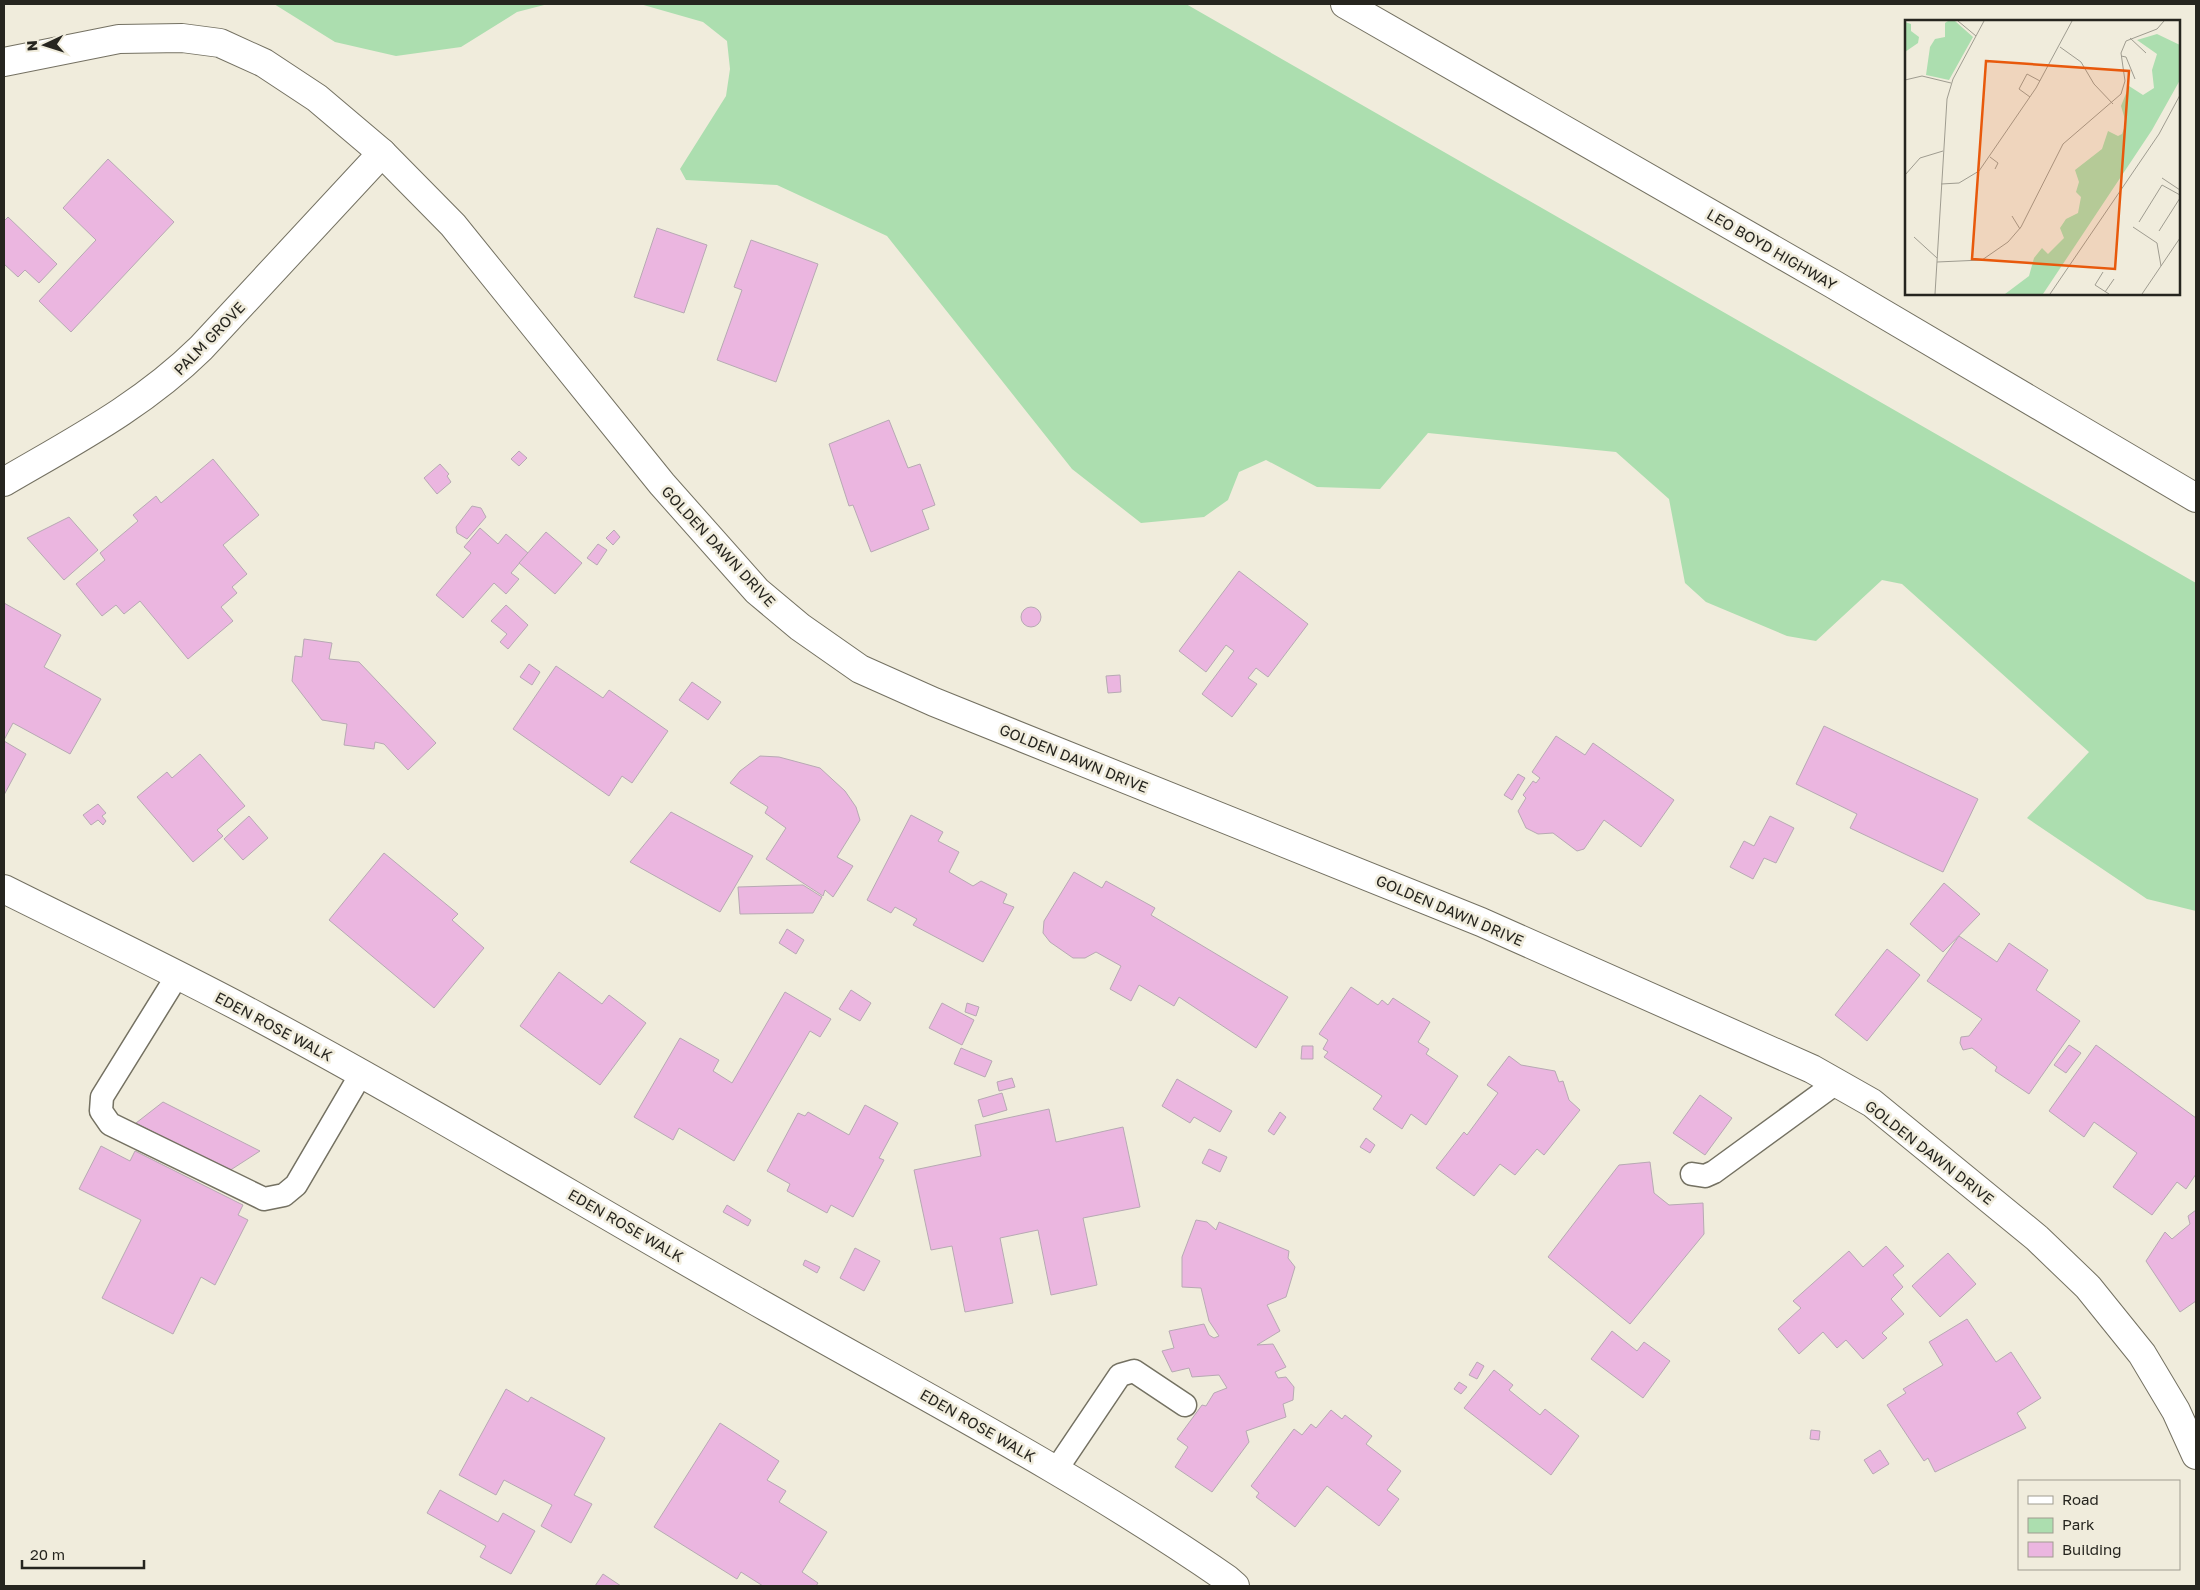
<svg xmlns="http://www.w3.org/2000/svg" width="2200" height="1590" font-family="'Golos Text',sans-serif">
  <style>
    .green { fill: #acdeaf }
    .building { fill: #ebb6e0; stroke: #b7a9b3 }
    .lines { fill: none; stroke-linecap: round; stroke-linejoin: round }
    .service-casing { stroke: #747162; stroke-width: 25 }
    .minor-casing { stroke: #747162; stroke-width: 30 }
    .primary-casing { stroke: #747162; stroke-width: 30 }
    .service { stroke: #fff; stroke-width: 22 }
    .minor { stroke: #fff; stroke-width: 28 }
    .primary { stroke: #fff; stroke-width: 28 }
    .labels { text-anchor: middle; dominant-baseline: central; stroke-width: 5; stroke-linejoin: round; paint-order: stroke }
    .street-label { font-size: 15px; fill: #26251f; stroke: #f0ecdc }
    .inset-road { fill: none; stroke: #9f9c90; stroke-width: 1 }
    .view { fill: #e8590c; fill-opacity: 0.15; stroke: #e8590c; stroke-width: 2.5 }
    .inset-edge { fill: none; stroke: #26251f; stroke-width: 2.5 }
  </style>
  <rect width="100%" height="100%" fill="#f0ecdc"/>
  <!-- green -->
  <g class="green">
    <path d="M274,4H548L517,12L461,47L396,56L335,42Z"/>
    <path d="M640,4H1186L2196,583V911L2147,899L2027,818L2089,752L1902,584L1882,580L1816,641L1787,636L1706,602L1685,583L1669,499L1616,452L1428,433L1380,489L1317,487L1266,460L1239,472L1228,500L1204,517L1141,523L1072,469L887,236L777,185L686,180L680,169L726,96L730,69L727,41L703,22Z"/>
  </g>
  <!-- building -->
  <g class="building">
    <path d="M108,159L174,222L71,332L39,301L96,240L63,208Z"/>
    <path d="M8,217L57,264L39,283L25,270L18,277L4,264V221Z"/>
    <path d="M657,228L707,245L684,313L634,297Z"/>
    <path d="M751,240L818,264L776,382L717,360L742,290L734,287Z"/>
    <path d="M889,420L908,468L920,464L935,505L922,510L929,529L871,552L853,505L849,506L829,444Z"/>
    <path d="M519,451L527,458L519,466L511,459Z"/>
    <path d="M213,459L259,515L223,545L247,574L232,587L237,593L221,607L233,621L188,659L140,601L124,614L116,605L102,616L76,584L105,560L100,553L138,521L133,515L156,496L161,503Z"/>
    <path d="M440,464L449,474L447,476L451,482L437,494L424,478Z"/>
    <path d="M472,506L481,508L486,517L467,539L457,533L456,527Z"/>
    <path d="M69,517L98,550L64,580L27,538Z"/>
    <path d="M480,528L498,544L506,534L528,553L511,573L519,579L506,594L494,583L463,618L436,595L471,553L464,547Z"/>
    <path d="M614,530L620,537L613,545L606,538Z"/>
    <path d="M546,532L582,563L555,594L519,563Z"/>
    <path d="M598,544L607,550L597,565L587,558Z"/>
    <path d="M1239,571L1308,624L1268,677L1256,668L1248,678L1257,684L1232,717L1202,694L1234,651L1226,645L1206,672L1179,651Z"/>
    <path d="M4,603L61,635L44,667L101,699L70,754L13,723L4,740Z"/>
    <path d="M506,605L528,625L508,649L500,642L507,634L491,621Z"/>
    <circle cx="1031" cy="617" r="10"/>
    <path d="M304,639L332,643L329,659L359,662L436,743L408,770L384,744L375,742L374,749L344,745L347,724L322,720L292,681L295,656L302,657Z"/>
    <path d="M529,664L540,672L532,685L520,677Z"/>
    <path d="M556,666L603,698L609,690L668,731L632,783L622,776L609,796L513,729Z"/>
    <path d="M1120,675L1121,692L1108,693L1106,676Z"/>
    <path d="M692,682L721,702L708,720L679,700Z"/>
    <path d="M1824,726L1978,799L1943,872L1850,828L1857,814L1796,784Z"/>
    <path d="M1556,736L1585,755L1593,743L1674,800L1641,847L1604,820L1584,849L1577,851L1553,833L1538,834L1526,828L1518,811L1526,798L1523,795L1533,781L1536,783L1540,778L1532,772Z"/>
    <path d="M4,741L26,754L4,795Z"/>
    <path d="M200,754L245,806L217,830L223,836L193,862L137,797L167,772L172,778Z"/>
    <path d="M760,756L779,757L820,768L845,791L856,807L860,820L837,857L853,866L833,897L825,890L823,896L766,859L786,828L765,813L768,807L730,783L740,771Z"/>
    <path d="M1518,774L1525,778L1512,800L1504,795Z"/>
    <path d="M98,804L106,813L102,816L106,821L103,825L98,820L91,825L83,815Z"/>
    <path d="M671,812L753,856L720,912L630,862Z"/>
    <path d="M911,815L943,832L938,841L959,852L949,872L973,886L981,881L1007,894L1003,903L1014,907L983,962L913,925L917,919L895,907L891,913L867,900Z"/>
    <path d="M249,816L268,838L243,860L224,839Z"/>
    <path d="M1770,816L1794,828L1776,863L1764,858L1753,879L1730,867L1744,841L1754,846Z"/>
    <path d="M384,853L458,914L452,920L484,948L434,1008L329,920Z"/>
    <path d="M1074,872L1102,888L1106,881L1155,908L1151,915L1288,997L1256,1048L1179,997L1174,1006L1139,985L1131,1001L1110,989L1121,966L1096,952L1085,958H1073L1050,942L1043,933L1044,921Z"/>
    <path d="M1944,883L1980,914L1943,952L1910,924Z"/>
    <path d="M803,885L822,897L813,913L740,914L738,887Z"/>
    <path d="M787,929L804,940L796,954L779,943Z"/>
    <path d="M1959,936L1997,962L2009,943L2048,970L2036,990L2080,1021L2029,1094L1995,1071L1997,1067L1972,1048L1963,1050L1960,1043L1961,1037L1969,1036L1982,1019L1927,981Z"/>
    <path d="M1887,949L1920,975L1867,1041L1835,1015Z"/>
    <path d="M559,972L602,1004L609,995L646,1023L600,1085L520,1026Z"/>
    <path d="M1351,987L1378,1005L1382,1000L1388,1005L1393,998L1430,1022L1418,1042L1429,1049L1426,1054L1458,1076L1426,1125L1411,1114L1402,1129L1373,1109L1382,1096L1324,1057L1328,1052L1323,1049L1328,1040L1319,1034Z"/>
    <path d="M851,990L871,1003L860,1021L839,1009Z"/>
    <path d="M785,992L831,1019L820,1037L810,1031L734,1161L679,1128L673,1140L634,1117L680,1038L719,1060L713,1071L732,1083Z"/>
    <path d="M942,1003L974,1020L962,1045L929,1028Z"/>
    <path d="M967,1003L979,1007L976,1016L965,1012Z"/>
    <path d="M2069,1045L2081,1053L2066,1073L2054,1065Z"/>
    <path d="M2096,1045L2196,1118V1174L2186,1189L2177,1182L2152,1215L2113,1187L2137,1153L2094,1122L2084,1137L2049,1111Z"/>
    <path d="M1302,1046H1313V1059H1301Z"/>
    <path d="M961,1048L992,1061L985,1077L954,1064Z"/>
    <path d="M1509,1056L1521,1065L1555,1071L1559,1082L1563,1081L1569,1100L1580,1110L1544,1155L1537,1149L1515,1175L1500,1164L1474,1196L1436,1168L1464,1132L1467,1135L1498,1093L1487,1085Z"/>
    <path d="M1012,1078L1015,1087L999,1091L997,1082Z"/>
    <path d="M1177,1079L1232,1111L1220,1132L1194,1117L1190,1123L1162,1106Z"/>
    <path d="M1002,1093L1007,1110L983,1117L978,1100Z"/>
    <path d="M1700,1095L1732,1118L1705,1155L1673,1133Z"/>
    <path d="M163,1102L260,1151L229,1171L136,1123Z"/>
    <path d="M865,1105L898,1123L879,1158L884,1160L853,1217L831,1205L827,1213L787,1191L790,1184L767,1171L798,1113L805,1116L808,1112L849,1135Z"/>
    <path d="M1049,1109L1056,1142L1123,1127L1140,1207L1083,1218L1097,1285L1051,1295L1038,1230L1000,1238L1013,1303L965,1312L952,1246L931,1250L914,1170L981,1156L975,1125Z"/>
    <path d="M1280,1112L1286,1117L1274,1135L1268,1131Z"/>
    <path d="M1366,1138L1375,1145L1370,1153L1360,1147Z"/>
    <path d="M101,1146L130,1161L135,1151L243,1205L238,1215L248,1220L215,1285L201,1277L173,1334L102,1298L141,1220L79,1189Z"/>
    <path d="M1209,1149L1227,1157L1220,1172L1202,1163Z"/>
    <path d="M1650,1162L1654,1193L1669,1205L1703,1203L1704,1234L1630,1324L1548,1257L1619,1165Z"/>
    <path d="M727,1205L751,1220L748,1226L723,1212Z"/>
    <path d="M2196,1210V1301L2180,1312L2146,1261L2165,1232L2172,1239L2190,1224L2188,1216Z"/>
    <path d="M1196,1220L1207,1222L1216,1230L1219,1222L1289,1251L1288,1258L1295,1267L1286,1297L1267,1305L1280,1331L1257,1345L1273,1344L1286,1367L1275,1372L1278,1378L1286,1377L1294,1387L1293,1400L1283,1404L1286,1417L1246,1431L1249,1442L1212,1492L1175,1467L1188,1447L1177,1439L1202,1405L1206,1406L1214,1393L1227,1388L1219,1375L1192,1377L1189,1368L1172,1372L1162,1351L1174,1348L1169,1331L1204,1324L1209,1335L1214,1338L1219,1336L1209,1321L1201,1288L1182,1287V1257Z"/>
    <path d="M1886,1246L1904,1266L1893,1275L1903,1287L1891,1299L1904,1314L1882,1333L1887,1338L1863,1359L1846,1340L1837,1348L1823,1332L1799,1354L1778,1329L1801,1308L1793,1301L1849,1251L1863,1267Z"/>
    <path d="M855,1248L880,1261L864,1291L840,1278Z"/>
    <path d="M1948,1253L1976,1284L1940,1317L1912,1286Z"/>
    <path d="M805,1260L820,1267L817,1273L803,1265Z"/>
    <path d="M1967,1319L1996,1362L2011,1352L2041,1398L2017,1413L2026,1428L1935,1472L1928,1458L1924,1461L1887,1405L1906,1393L1903,1389L1943,1365L1929,1342Z"/>
    <path d="M1612,1331L1637,1351L1644,1342L1670,1361L1643,1398L1591,1359Z"/>
    <path d="M1477,1362L1484,1366L1477,1379L1469,1375Z"/>
    <path d="M1494,1370L1513,1385L1509,1390L1540,1415L1545,1409L1579,1436L1551,1475L1464,1408Z"/>
    <path d="M1459,1382L1467,1387L1461,1394L1454,1389Z"/>
    <path d="M506,1389L528,1402L531,1397L605,1438L574,1495L592,1504L571,1543L541,1526L552,1505L504,1480L496,1495L459,1475Z"/>
    <path d="M1331,1410L1342,1419L1345,1415L1372,1436L1366,1444L1401,1471L1387,1490L1399,1499L1379,1526L1327,1486L1295,1527L1256,1497L1259,1493L1251,1486L1294,1429L1302,1435L1311,1424L1316,1428Z"/>
    <path d="M720,1423L779,1461L767,1480L786,1491L779,1502L827,1532L802,1572L818,1583L816,1586H763L741,1572L737,1579L654,1527Z"/>
    <path d="M1811,1430L1820,1431L1819,1440L1810,1439Z"/>
    <path d="M1880,1450L1889,1464L1873,1474L1864,1460Z"/>
    <path d="M440,1490L498,1522L503,1513L535,1531L511,1574L480,1557L486,1546L427,1513Z"/>
    <path d="M603,1574L621,1586H595Z"/>
  </g>
  <g class="lines">
    <!-- service casing -->
    <g class="service-casing">
      <g id="service">
        <path d="M177,976L102,1097L101,1111L110,1124L264,1199L284,1195L296,1185L361,1074"/>
        <path d="M1692,1174L1705,1176L1714,1172L1836,1083"/>
        <path d="M1056,1470L1120,1375L1134,1371L1185,1405"/>
      </g>
    </g>
    <!-- minor casing -->
    <g class="minor-casing">
      <g id="minor">
        <path d="M4,62L119,39L182,38L220,43L264,63L317,98L382,153L453,225L662,484L757,591L800,627L860,669L934,702L1481,922L1812,1069L1872,1103L2037,1238L2088,1287L2142,1354L2176,1411L2196,1455"/>
        <path d="M4,482C74,441 142,406 201,348L382,153"/>
        <path d="M4,889C90,932 177,973 262,1019C426,1107 585,1204 747,1296C908,1388 1074,1473 1227,1579L1235,1586"/>
      </g>
    </g>
    <!-- primary casing -->
    <g class="primary-casing">
      <path id="primary" d="M1345,4L1833,284L2196,498"/>
    </g>
    <!-- service -->
    <use href="#service" class="service"/>
    <!-- minor -->
    <use href="#minor" class="minor"/>
    <!-- primary -->
    <use href="#primary" class="primary"/>
  </g>
  <g class="labels">
    <!-- street labels -->
    <g class="street-label">
      <text transform="translate(1772 249) rotate(30)">LEO BOYD HIGHWAY</text>
      <text transform="translate(209 338) rotate(-46)">PALM GROVE</text>
      <text transform="translate(719 546) rotate(47)">GOLDEN DAWN DRIVE</text>
      <text transform="translate(1074 758) rotate(22)">GOLDEN DAWN DRIVE</text>
      <text transform="translate(1450 910) rotate(23)">GOLDEN DAWN DRIVE</text>
      <text transform="translate(274 1026) rotate(28)">EDEN ROSE WALK</text>
      <text transform="translate(1930 1152) rotate(38)">GOLDEN DAWN DRIVE</text>
      <text transform="translate(626 1225) rotate(30)">EDEN ROSE WALK</text>
      <text transform="translate(978 1425) rotate(30)">EDEN ROSE WALK</text>
    </g>
  </g>
  <!-- overview -->
  <g transform="translate(1905 20)">
    <rect width="275" height="275" fill="#f0ecdc"/>
    <path d="M43,1H50L68,17L44,60L21,55L25,27L30,19L40,17V3ZM0,2L6,4V11L14,17L13,23L0,32ZM252,14L275,25V60L247,110L138,274H100L124,256L129,238L137,228L143,234L159,218L155,208L161,199L173,193L176,177L171,172L174,162L170,150L197,129L203,111L213,116L217,114L221,103L216,86L224,66L238,75L249,68L247,50L252,34L232,20Z" fill="#acdeaf"/>
    <path class="inset-road" d="M53,1L71,16M225,18L241,33M155,27L176,42L189,64L208,84M216,36L221,37L230,59M0,60L17,56L46,63M125,77L114,69L122,54L135,61M85,137L93,143L90,149M0,155L15,138L38,131M257,158L275,170M36,164L54,163L74,151L131,68L167,1M107,196L115,209M234,202L257,165L275,175M228,207L252,223L256,246M254,211L275,178M9,217L32,238M32,242L77,240L103,222L116,207L158,124L216,74L220,61L216,33L221,21L252,9L259,1M198,252L190,265L204,274M200,272L209,259M30,274L42,79L48,59L79,1M145,274L254,114L275,75M237,274L275,218"/>
    <path class="view" d="M81,41L224,51L210,249L67,239Z"/>
    <rect width="275" height="275" class="inset-edge"/>
  </g>
  <!-- border -->
  <rect width="2200" height="1590" fill="none" stroke="#26251f" stroke-width="10"/>
  <!-- legend -->
  <rect x="2018" y="1480" width="162" height="90" fill="#f0ecdc" stroke="#9f9c90"/>
  <rect x="2028" y="1496" width="25" height="8" fill="#ffffff" stroke="#9f9c90"/>
  <text x="2062" y="1505" font-size="15" fill="#26251f">Road</text>
  <rect x="2028" y="1518" width="25" height="15" fill="#acdeaf" stroke="#9f9c90"/>
  <text x="2062" y="1530" font-size="15" fill="#26251f">Park</text>
  <rect x="2028" y="1542" width="25" height="15" fill="#ebb6e0" stroke="#9f9c90"/>
  <text x="2062" y="1555" font-size="15" fill="#26251f">Building</text>
  <!-- north arrow -->
  <g transform="translate(45 45) rotate(266)" stroke="#f0ecdc" stroke-width="4" paint-order="stroke">
  <path d="M0-4L9 19L0 12L-9 19Z" fill="#26251f"/>
  <text y="-8" font-size="14" font-weight="bold" text-anchor="middle" fill="#26251f">N</text>
  </g>
  <!-- scale -->
  <path d="M22 1560v8h122v-8" fill="none" stroke="#26251f" stroke-width="2.5"/>
  <text x="30" y="1560" font-size="15" fill="#26251f" stroke="#f0ecdc" stroke-width="4" paint-order="stroke">20 m</text>
</svg>
